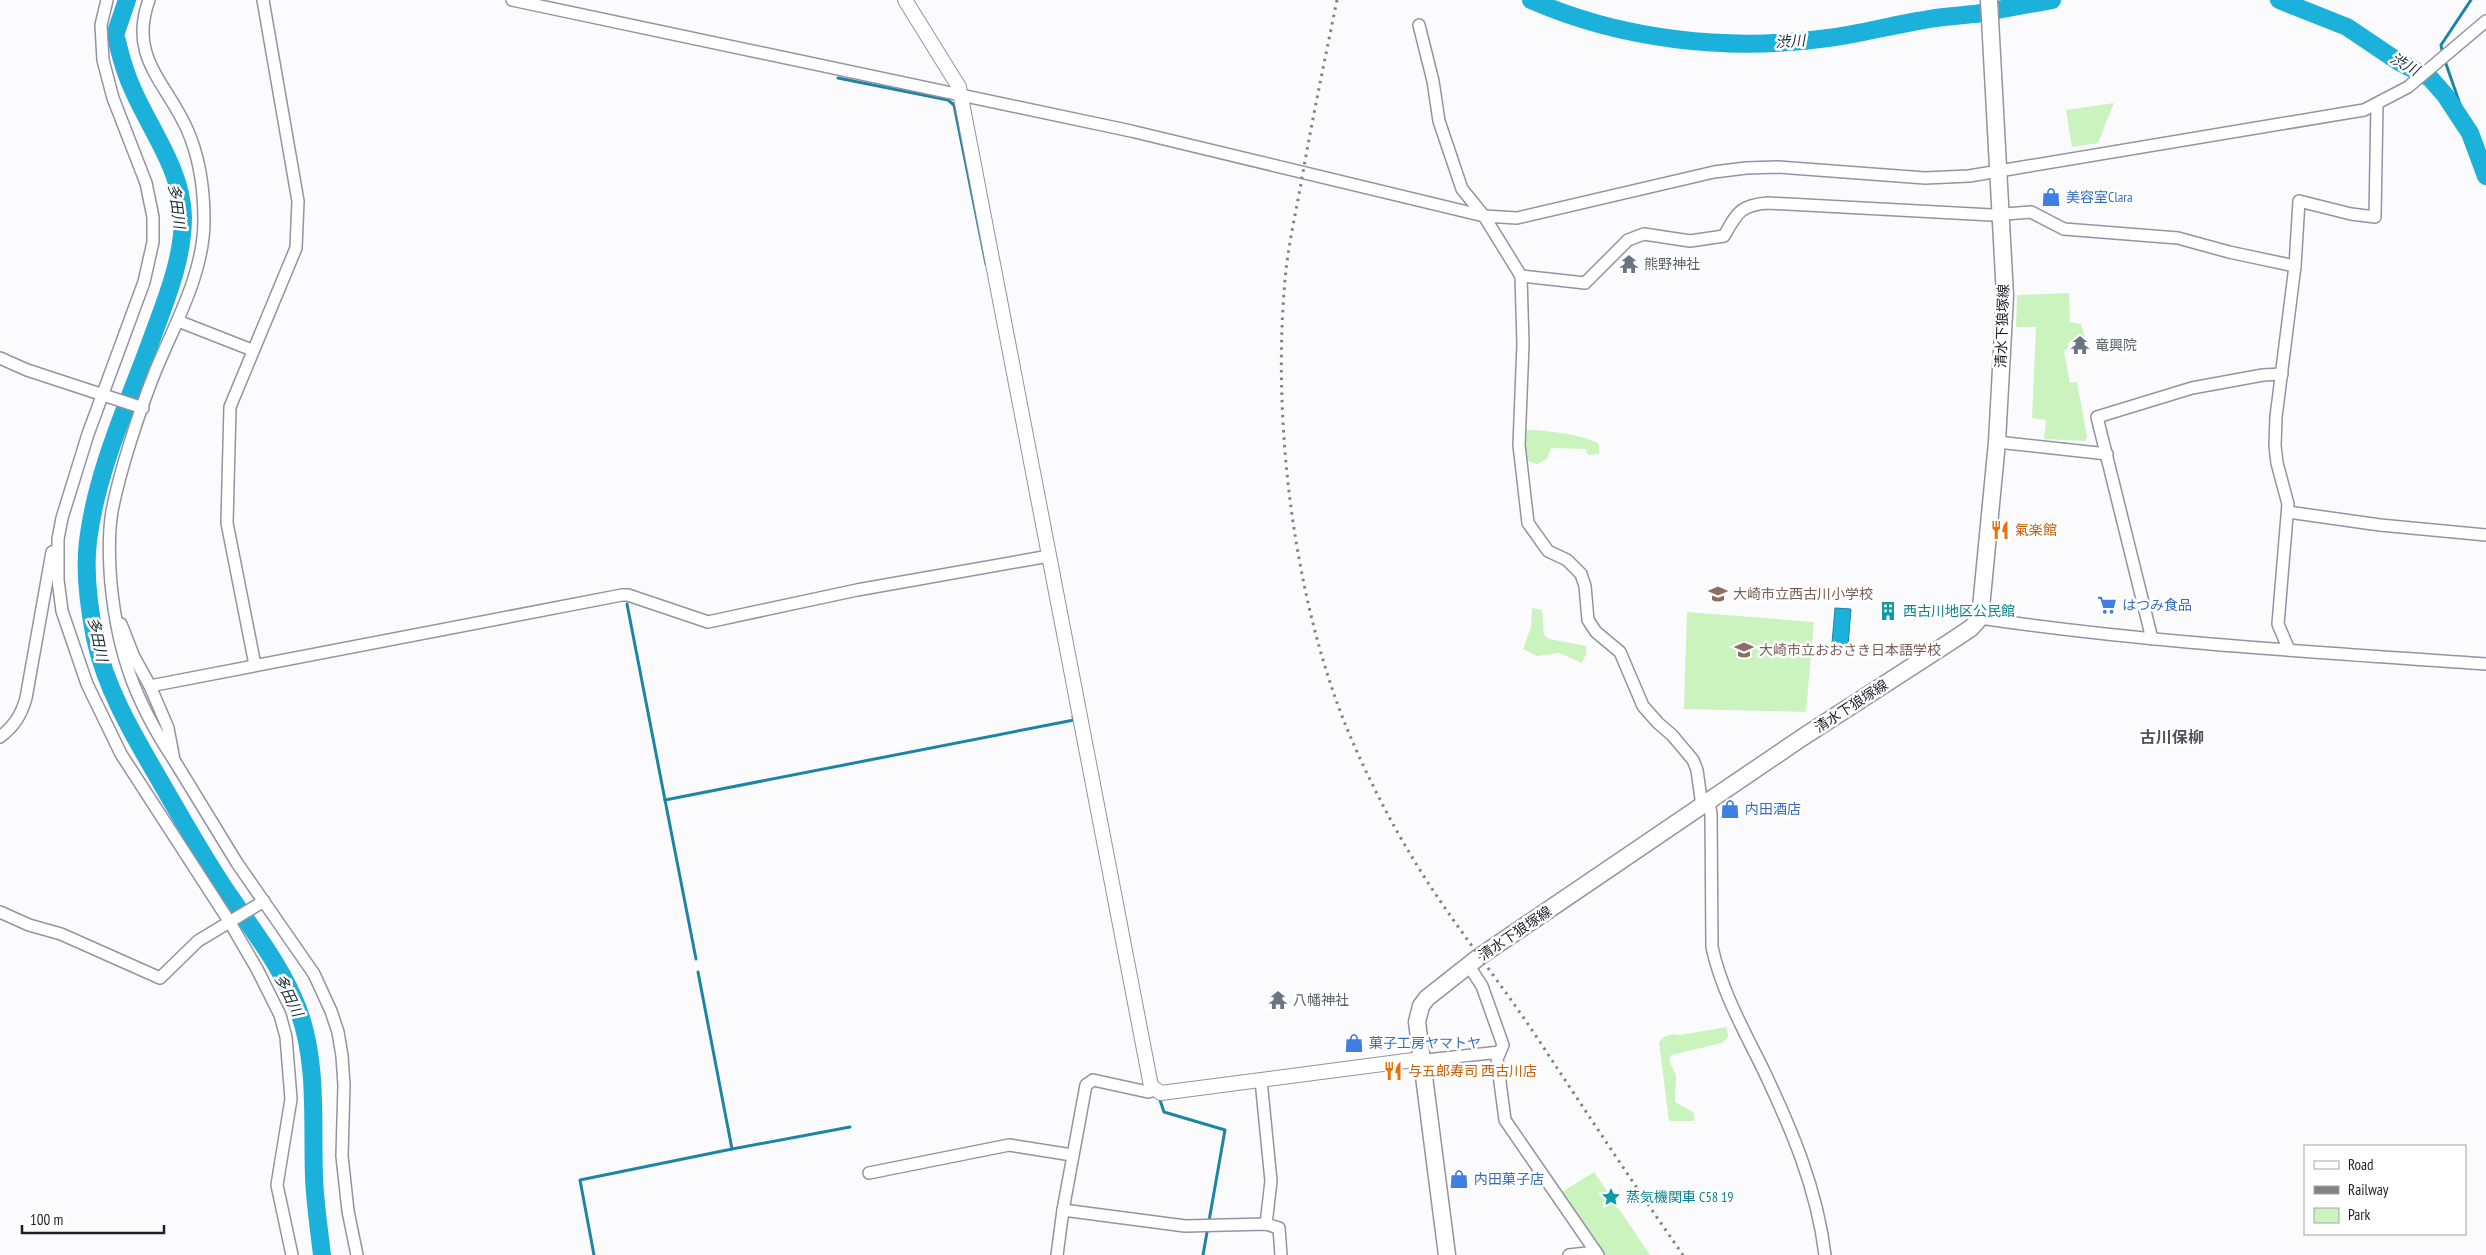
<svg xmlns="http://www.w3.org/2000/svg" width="2486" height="1255" font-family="'PT Sans Narrow','Noto Sans JP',sans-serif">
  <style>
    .green { fill: #caf3be }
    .water { fill: #1cb1db; stroke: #1d85a4 }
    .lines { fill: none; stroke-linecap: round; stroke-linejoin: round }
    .stream { stroke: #1d85a4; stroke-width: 3 }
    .river { stroke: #1cb1db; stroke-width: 18 }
    .minor-casing { stroke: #9492a3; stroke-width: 14 }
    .tertiary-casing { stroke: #9492a3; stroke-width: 16 }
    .secondary-casing { stroke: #9492a3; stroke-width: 19 }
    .minor { stroke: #fff; stroke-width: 11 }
    .tertiary { stroke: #fff; stroke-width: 14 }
    .secondary { stroke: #fff; stroke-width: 16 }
    .rail { stroke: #828186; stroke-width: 3; stroke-dasharray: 2.5 5; stroke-linecap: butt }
    .labels { text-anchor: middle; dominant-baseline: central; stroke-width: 5; stroke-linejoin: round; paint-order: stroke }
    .shop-label { font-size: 14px; fill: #366cbe; stroke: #fff; text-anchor: start }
    .worship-label { font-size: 14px; fill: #5b616d; stroke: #fff; text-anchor: start }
    .street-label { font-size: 14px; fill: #1e1d24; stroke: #fff }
    .food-label { font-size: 14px; fill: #c56008; stroke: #fff; text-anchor: start }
    .education-label { font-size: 14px; fill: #785e54; stroke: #fff; text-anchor: start }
    .culture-label { font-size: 14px; fill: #0d838f; stroke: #fff; text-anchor: start }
    .water-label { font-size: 15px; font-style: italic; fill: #182e36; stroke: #fff }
    .quarter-label { font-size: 16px; font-weight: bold; fill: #535160; stroke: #fff }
  </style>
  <rect width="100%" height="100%" fill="#fbfbfe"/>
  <!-- green -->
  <g class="green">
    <path d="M2114,103L2098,143L2072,147L2066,110Z"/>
    <path d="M2069,293L2070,322L2081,324L2086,340L2068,343V349L2064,351L2070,383L2077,382L2087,436L2085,441L2044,439L2046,420L2032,418L2036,327H2016L2017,295Z"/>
    <path d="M1527,430C1545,430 1586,435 1599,444V454L1588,455L1586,449L1551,448L1547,459L1537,464L1527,461L1523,446Z"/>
    <path d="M1532,608L1542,610L1544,635L1549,639L1586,646V654L1582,663L1559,653L1537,656L1523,649L1531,627Z"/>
    <path d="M1687,612L1814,622L1806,712L1684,709Z"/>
    <path d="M1727,1027L1728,1037L1722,1043L1671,1055L1669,1061L1676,1075L1675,1102L1693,1112L1695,1118L1693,1121H1669L1659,1042C1665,1035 1671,1033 1680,1035Z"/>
    <path d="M1594,1172L1650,1255H1604L1560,1193Z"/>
  </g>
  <!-- water -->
  <path class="water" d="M1835,608L1851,609L1848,645L1832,643Z"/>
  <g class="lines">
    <!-- stream -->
    <g class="stream">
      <path d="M2443,55L2441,45L2471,0"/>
      <path d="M2445,61L2470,133"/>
      <path d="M838,78L948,100L954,105L986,264"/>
      <path d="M627,604L665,800"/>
      <path d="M696,959L665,800L1074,720L1073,717"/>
      <path d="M1160,1100L1164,1112L1225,1130L1203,1255"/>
      <path d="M732,1149L850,1127"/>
      <path d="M594,1255L580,1180L732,1149L698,972"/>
    </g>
    <!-- river -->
    <g class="river">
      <path d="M127,0L115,35L117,41C121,58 126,75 133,90C151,131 182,171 183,217C183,263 163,306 148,349C125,410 96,475 88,541C84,573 89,608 95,638C106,691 137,741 163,786C185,824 206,862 231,898C255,933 283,969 298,1009C318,1062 312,1122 314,1177C315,1203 319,1229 322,1255"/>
      <path d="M1531,0C1622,40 1729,52 1828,38C1860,34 1892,25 1924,20C1943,16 1962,16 1981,13C2004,9 2028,4 2052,0"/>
      <path d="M2279,0L2347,27L2399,62L2430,78L2445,95L2470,133L2486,176"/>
    </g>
    <!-- minor casing -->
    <g class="minor-casing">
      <g id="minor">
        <path d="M107,0L101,25L103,60L113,98L146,183L153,217V242L144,282L88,434L62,518L58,539V580L62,611L87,684L121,754L229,921L257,969L280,1015L286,1037L291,1099L277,1185L292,1255"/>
        <path d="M149,0C128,57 166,82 187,129C199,156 204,190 204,220C204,274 175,323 155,372C139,412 120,470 112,511C108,535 109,560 111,584C118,654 135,701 174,760"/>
        <path d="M512,0L1131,131L1484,216L1517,218L1714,172L1746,168L1778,167L1925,178L1969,176L2364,110L2408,87L2486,21"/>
        <path d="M1419,25L1433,81L1439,121L1462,189L1484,216L1521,276L1523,344L1519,445L1528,523L1548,551L1567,560L1581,574L1585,586L1588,620L1596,632L1620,652L1643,706L1658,723L1672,735L1693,760L1697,770L1701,799L1709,802L1711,814L1712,947C1721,989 1743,1029 1762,1067C1791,1128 1817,1188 1825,1255"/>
        <path d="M1521,276L1585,283L1628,240L1644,234L1690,241L1724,236C1737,213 1740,205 1768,203L1992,215L2031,212L2064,229L2178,238L2229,252L2295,266"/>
        <path d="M178,321L252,350"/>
        <path d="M0,358L27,370L143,408"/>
        <path d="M1997,442L2107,454"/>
        <path d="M2288,512L2380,525L2486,535"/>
        <path d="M1980,618C2148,643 2317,652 2486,664"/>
        <path d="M121,624L134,657L150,686L168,728L174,760L237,863L314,974L331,1011L338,1032L342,1056L344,1085L342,1156L348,1211L357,1255"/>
        <path d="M2152,639L2097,417L2192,388L2263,375L2282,374"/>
        <path d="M2289,650L2278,624L2288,504L2277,463L2275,446L2276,417L2295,266L2299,201L2351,214L2375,217L2377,104"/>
        <path d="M255,665L227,523L230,407L296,248L298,201L263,0"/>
        <path d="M150,686L622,595H628L708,622L857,590L1049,556"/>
        <path d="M0,737C14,726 21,716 26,698L52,552"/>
        <path d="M0,912L29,925L61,934L160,978L198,941L264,901"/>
        <path d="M1469,966L1482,986L1503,1045L1497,1059L1505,1120L1598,1255"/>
        <path d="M1421,1059L1426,1060L1500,1052"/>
        <path d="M1261,1080L1271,1181L1266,1224"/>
        <path d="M869,1173L1009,1145L1072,1155"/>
        <path d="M1063,1210L1185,1226L1266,1224L1279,1228L1281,1255"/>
        <path d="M1057,1255L1063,1210L1086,1085L1093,1080L1148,1092L1155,1090"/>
        <path d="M1569,1255L1596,1252"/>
      </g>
    </g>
    <!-- tertiary casing -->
    <g class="tertiary-casing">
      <path id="tertiary" d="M905,0L959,87L1151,1086L1161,1093L1421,1059"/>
    </g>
    <!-- secondary casing -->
    <g class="secondary-casing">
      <path id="secondary" d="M1447,1255L1417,1022L1421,1006L1427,998L1479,957L1803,737L1950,642L1971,628L1980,618L1997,442L2005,296L1989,0"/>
    </g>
    <!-- minor -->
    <use href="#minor" class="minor"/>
    <!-- tertiary -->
    <use href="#tertiary" class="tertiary"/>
    <!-- secondary -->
    <use href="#secondary" class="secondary"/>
    <!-- rail -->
    <path class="rail" d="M1337,0C1324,63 1311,126 1300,189C1295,216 1289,243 1286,270C1272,405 1290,569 1335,697C1352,746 1382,807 1409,852C1446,915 1493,972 1534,1033C1583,1107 1632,1182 1683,1255"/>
  </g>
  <!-- icons -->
  <defs>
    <g id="shop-bare" transform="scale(1.5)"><path d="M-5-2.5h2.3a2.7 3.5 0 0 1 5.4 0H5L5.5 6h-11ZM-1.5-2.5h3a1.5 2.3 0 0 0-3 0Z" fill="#3f7fe0" stroke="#fff" stroke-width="2.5" paint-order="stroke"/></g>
    <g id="temple-bare" transform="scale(1.5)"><path d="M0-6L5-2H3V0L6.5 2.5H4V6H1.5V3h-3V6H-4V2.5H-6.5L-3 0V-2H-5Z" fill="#6b7280" stroke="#fff" stroke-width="2.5" paint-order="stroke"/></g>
    <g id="restaurant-bare" transform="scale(1.5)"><path d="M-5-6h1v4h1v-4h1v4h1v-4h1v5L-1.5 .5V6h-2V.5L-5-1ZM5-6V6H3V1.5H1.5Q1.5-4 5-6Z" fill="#e8710a" stroke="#fff" stroke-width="2.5" paint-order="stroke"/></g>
    <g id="school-bare" transform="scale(1.5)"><path d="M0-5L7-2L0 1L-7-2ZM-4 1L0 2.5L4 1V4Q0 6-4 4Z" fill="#8d6e63" stroke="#fff" stroke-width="2.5" paint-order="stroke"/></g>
    <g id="supermarket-bare" transform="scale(1.5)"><path d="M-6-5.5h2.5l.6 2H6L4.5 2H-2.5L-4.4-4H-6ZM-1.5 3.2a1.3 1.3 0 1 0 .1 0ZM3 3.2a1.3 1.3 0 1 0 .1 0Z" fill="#3f7fe0" stroke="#fff" stroke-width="2.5" paint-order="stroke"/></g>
    <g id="building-bare" transform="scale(1.5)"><path d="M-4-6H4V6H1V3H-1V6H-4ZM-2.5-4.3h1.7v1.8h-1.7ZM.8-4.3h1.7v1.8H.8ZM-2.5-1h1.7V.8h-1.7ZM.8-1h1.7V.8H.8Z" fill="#0f9aa8" stroke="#fff" stroke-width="2.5" paint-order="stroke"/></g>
    <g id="sight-bare" transform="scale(1.5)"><path d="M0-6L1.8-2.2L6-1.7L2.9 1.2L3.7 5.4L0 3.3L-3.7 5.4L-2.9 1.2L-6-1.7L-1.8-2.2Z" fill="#0f9aa8" stroke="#fff" stroke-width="2.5" paint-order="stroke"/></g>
  </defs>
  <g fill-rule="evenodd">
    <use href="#shop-bare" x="2051" y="197"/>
    <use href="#temple-bare" x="1629" y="264"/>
    <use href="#temple-bare" x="2080" y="345"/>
    <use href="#restaurant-bare" x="2000" y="530"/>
    <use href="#school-bare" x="1718" y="594"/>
    <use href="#supermarket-bare" x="2107" y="605"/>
    <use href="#building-bare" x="1888" y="611"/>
    <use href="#school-bare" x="1744" y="650"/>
    <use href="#shop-bare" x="1730" y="809"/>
    <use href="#temple-bare" x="1278" y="1000"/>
    <use href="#shop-bare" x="1354" y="1043"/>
    <use href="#restaurant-bare" x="1393" y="1071"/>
    <use href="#shop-bare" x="1459" y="1179"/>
    <use href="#sight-bare" x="1611" y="1197"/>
  </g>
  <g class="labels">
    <!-- shop labels -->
    <g class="shop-label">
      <text x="2066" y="197">美容室Clara</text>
      <text x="2122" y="605">はつみ食品</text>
      <text x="1745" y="809">内田酒店</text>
      <text x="1369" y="1043">菓子工房ヤマトヤ</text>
      <text x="1474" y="1179">内田菓子店</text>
    </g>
    <!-- worship labels -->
    <g class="worship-label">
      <text x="1644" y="264">熊野神社</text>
      <text x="2095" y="345">竜興院</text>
      <text x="1293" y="1000">八幡神社</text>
    </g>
    <!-- street labels -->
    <g class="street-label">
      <text transform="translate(2002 326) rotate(-88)">清水下狼塚線</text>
      <text transform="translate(1851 706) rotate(-33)">清水下狼塚線</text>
      <text transform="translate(1515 933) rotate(-34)">清水下狼塚線</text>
    </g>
    <!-- food labels -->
    <g class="food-label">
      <text x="2015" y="530">氣楽館</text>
      <text x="1408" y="1071">与五郎寿司 西古川店</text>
    </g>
    <!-- education labels -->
    <g class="education-label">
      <text x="1733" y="594">大崎市立西古川小学校</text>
      <text x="1759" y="650">大崎市立おおさき日本語学校</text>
    </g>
    <!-- culture labels -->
    <g class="culture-label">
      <text x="1903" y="611">西古川地区公民館</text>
      <text x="1626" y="1197">蒸気機関車 C58 19</text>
    </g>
    <!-- water labels -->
    <g class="water-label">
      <text transform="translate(1790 41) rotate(-4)">渋川</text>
      <text transform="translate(2405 64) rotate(29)">渋川</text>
      <text transform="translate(177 206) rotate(82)">多田川</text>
      <text transform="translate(98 639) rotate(78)">多田川</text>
      <text transform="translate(289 995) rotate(64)">多田川</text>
    </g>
    <!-- quarter labels -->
    <g class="quarter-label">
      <text x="2172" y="737">古川保柳</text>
    </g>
  </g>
  <!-- legend -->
  <rect x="2304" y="1145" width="162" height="90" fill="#ffffff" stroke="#a5a5a7"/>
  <rect x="2314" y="1161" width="25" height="8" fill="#ffffff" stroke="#a5a5a7"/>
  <text x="2348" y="1170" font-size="15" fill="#1e1d24">Road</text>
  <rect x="2314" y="1186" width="25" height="8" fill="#828186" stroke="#a5a5a7"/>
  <text x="2348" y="1195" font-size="15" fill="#1e1d24">Railway</text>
  <rect x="2314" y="1208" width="25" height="15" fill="#caf3be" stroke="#a5a5a7"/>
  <text x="2348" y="1220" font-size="15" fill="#1e1d24">Park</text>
  <!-- scale -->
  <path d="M22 1225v8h142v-8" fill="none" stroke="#1e1d24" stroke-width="2.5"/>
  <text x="30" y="1225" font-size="15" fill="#1e1d24" stroke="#ffffff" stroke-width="4" paint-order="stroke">100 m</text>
</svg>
